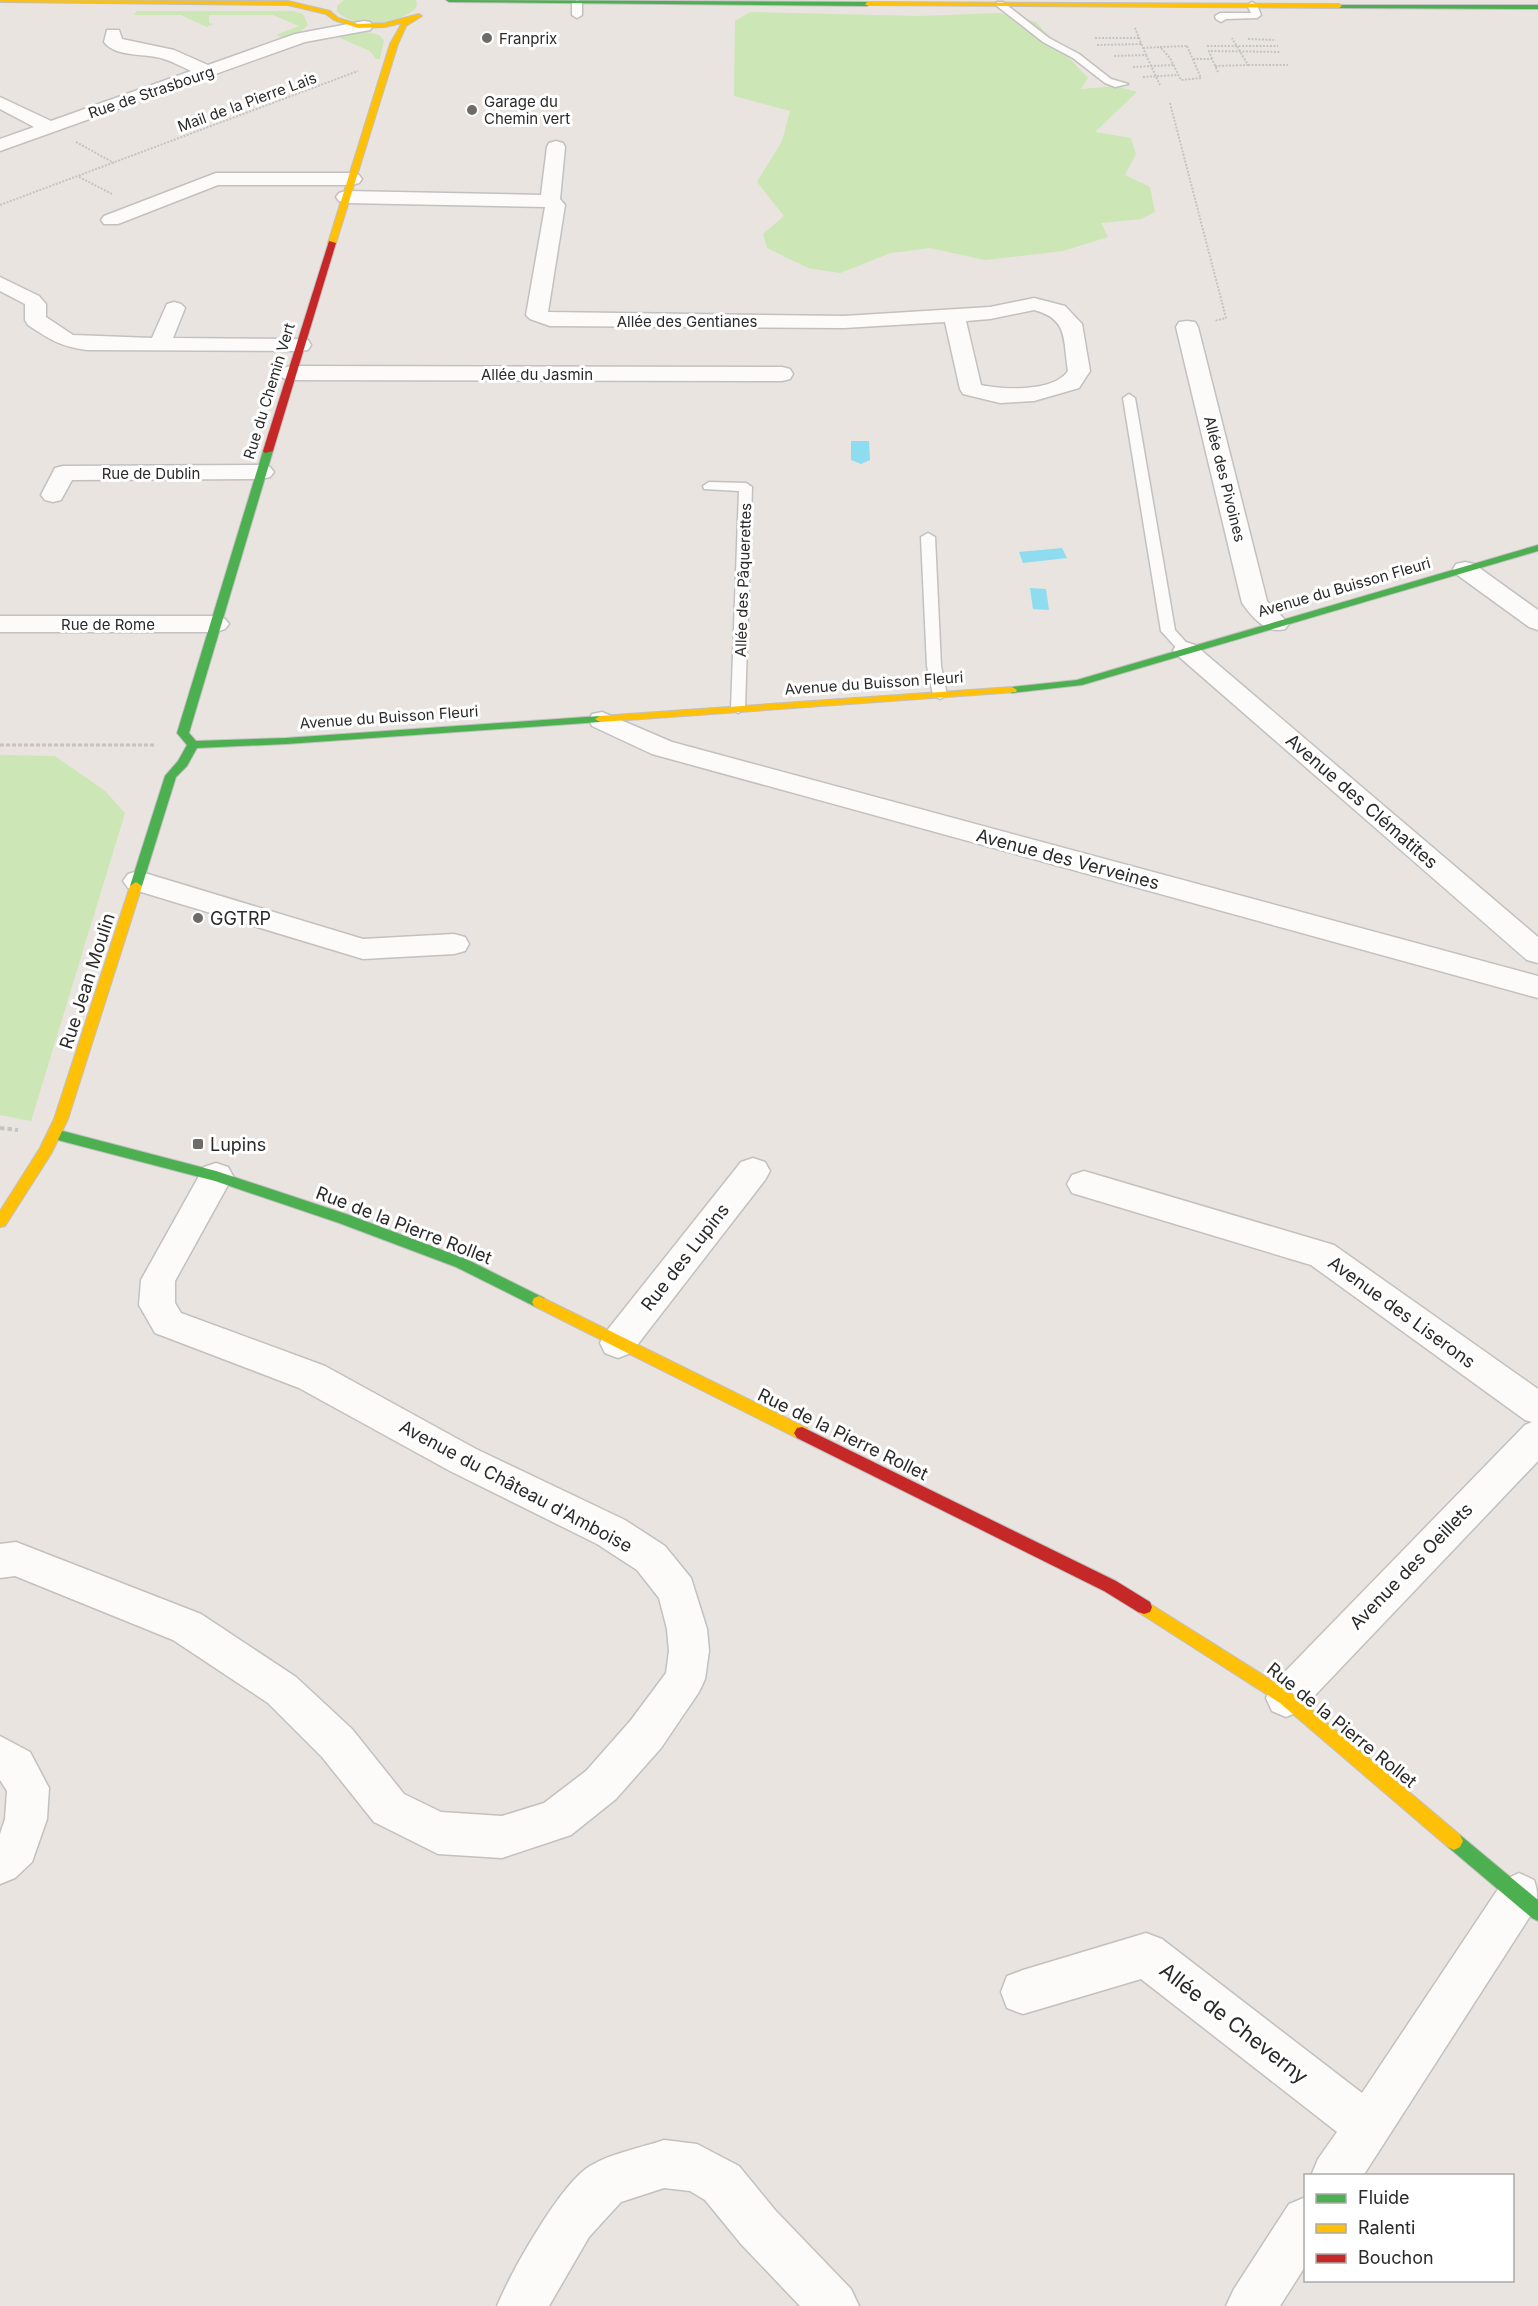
<svg xmlns="http://www.w3.org/2000/svg" width="1538" height="2306" font-family="Inter,sans-serif">
  <style>
    .green { fill: #cce6b6 }
    .water { fill: #8ddcf0 }
    .lines { fill: none; stroke-linecap: round; stroke-linejoin: round }
    .lane-casing { stroke: #c2c0c1; stroke-width: 3 }
    .street-casing { stroke: #c2c0c1; stroke-width: 3 }
    .fast-casing { stroke: #c2c0c1; stroke-width: 2 }
    .slow-casing { stroke: #c2c0c1; stroke-width: 2 }
    .jam-casing { stroke: #c2c0c1; stroke-width: 2 }
    .path-far2 { stroke: #c5c4c4; stroke-width: 2; stroke-dasharray: 2 1.5; stroke-linecap: butt }
    .path-far1 { stroke: #c5c4c4; stroke-width: 3; stroke-dasharray: 4 2; stroke-linecap: butt }
    .path { stroke: #c5c4c4; stroke-width: 4; stroke-dasharray: 4.5 3; stroke-linecap: butt }
    .lane { fill: #fcfbfa; fill-rule: evenodd }
    .street { fill: #fcfbfa; fill-rule: evenodd }
    .fast { fill: #4caf50; fill-rule: evenodd }
    .slow { fill: #ffc107; fill-rule: evenodd }
    .jam { fill: #c62828; fill-rule: evenodd }
    .poi-dot { fill: #6d6b69; stroke: #fff; stroke-width: 2 }
    .labels { text-anchor: middle; dominant-baseline: central; stroke-width: 6; stroke-linejoin: round; paint-order: stroke }
    .far-poi-label { font-size: 15px; fill: #2a2a2a; stroke: #fff; text-anchor: start }
    .far-street-label { font-size: 15px; fill: #2a2a2a; stroke: #fff }
    .street-label { font-size: 18px; fill: #2a2a2a; stroke: #fff }
    .poi-label { font-size: 18px; fill: #2a2a2a; stroke: #fff; text-anchor: start }
    .near-street-label { font-size: 21px; fill: #2a2a2a; stroke: #fff }
  </style>
  <rect width="100%" height="100%" fill="#e9e4df"/>
  <!-- green -->
  <g class="green">
    <path d="M344,0H415L417,3L416,8C400,24 353,30 337,11V6Z"/>
    <path d="M137,11H293L303,14L308,25L298,33L283,38L276,35L299,26L273,15H209V23L214,24L207,27L181,15H134Z"/>
    <path d="M750,12L920,16L1000,13L1036,22L1088,78L1081,89L1116,86L1137,92L1095,132L1131,138L1136,154L1125,175L1150,187L1155,212L1141,219L1101,223L1108,237L1063,251L985,260L930,248L891,253L840,273L808,268L767,248L763,234L784,216L757,182L782,141L790,111L734,96L735,21Z"/>
    <path d="M363,31L379,35L384,40L380,59H376L370,51L331,34Z"/>
    <path d="M0,755L55,756L105,791L125,813L31,1121L0,1115Z"/>
  </g>
  <!-- water -->
  <g class="water">
    <path d="M851,441H869L870,460L861,464L851,460Z"/>
    <path d="M1062,548L1067,558L1023,563L1019,552Z"/>
    <path d="M1030,588L1046,589L1049,610L1033,609Z"/>
  </g>
  <g class="lines">
    <!-- lane casing -->
    <g class="lane-casing">
      <g id="lane">
        <path d="M577,0L582,3V15L577,18L572,15V3Z"/>
        <path d="M997,2H1003L1049,38L1079,54L1111,79L1128,84L1115,87L1105,83L1073,58L1043,42L997,6Z"/>
        <path d="M1252,2L1257,5L1261,15L1257,18L1226,19L1221,22L1216,19L1215,16L1220,13H1251L1247,5Z"/>
        <path d="M1129,394L1135,398L1175,630L1193,650L1186,654L1181,653L1161,631L1123,398Z"/>
        <path d="M709,482L746,483L752,487L745,709L738,713L731,709L739,491L704,489L703,486Z"/>
        <path d="M928,533L935,537L941,666L947,695L940,699L933,695L927,666L921,537Z"/>
      </g>
    </g>
    <!-- street casing -->
    <g class="street-casing">
      <g id="street">
        <path d="M364,21L370,22L373,26L370,30L305,42L0,151V139L34,127L0,109V97L51,121L191,71C182,67 174,62 164,59C147,53 116,58 104,42L107,30H119L122,39L174,50L208,65L295,34Z"/>
        <path d="M556,141L563,143L565,147L560,199L565,205L548,312L844,316L990,307L1034,298L1065,306L1082,324L1090,371L1079,388L1034,401L1000,403L963,394L960,389L945,322L844,328L550,326L530,319L526,315L545,207L346,203L339,201L336,197L339,193L346,191L541,195L547,147L549,143ZM1034,310C1069,319 1063,340 1068,371C1054,392 1004,390 981,385L966,321L990,319Z"/>
        <path d="M216,173H352L359,175L362,179L359,183L352,185H218L118,224H104L101,220L104,216Z"/>
        <path d="M0,277L39,296L46,304V317L73,335L152,338L167,304L174,302L181,304L185,308L173,338L300,339L308,340L311,345L308,350L300,351L87,350C59,346 51,340 28,325L25,320V304L0,291Z"/>
        <path d="M1187,321L1195,322L1198,327L1267,601L1289,624L1285,629C1266,634 1253,618 1242,603L1176,327L1179,322Z"/>
        <path d="M291,366L782,367L790,369L793,374L790,379L782,381L291,380L283,378L280,373L283,368Z"/>
        <path d="M262,465L270,467L274,472L270,477L262,479L72,480L61,500L53,502L45,500L41,495L55,468L63,466Z"/>
        <path d="M1465,562L1474,564L1538,610V630L1529,627L1456,574L1453,569L1456,564Z"/>
        <path d="M0,616H216L225,619L229,624L225,629L216,632H0Z"/>
        <path d="M1186,642L1195,645L1538,937V963L1527,960L1177,655L1173,650L1177,645Z"/>
        <path d="M602,712L672,742L1538,976V998L652,754L592,726L589,720L592,714Z"/>
        <path d="M138,871L363,939L454,934L465,937L469,944L465,951L454,954L363,959L128,888L123,881L128,874Z"/>
        <path d="M753,1158L765,1162L770,1171L765,1180L631,1353L618,1358L605,1353L600,1343L605,1333L741,1162Z"/>
        <path d="M216,1163L228,1167L233,1176L175,1281V1303L181,1313L325,1366L476,1449L625,1520L665,1546L691,1578L707,1629L709,1651L705,1679L699,1692L661,1748L616,1799L571,1835L502,1858L438,1854L374,1822L322,1757L268,1703L173,1640L15,1576L0,1578V1544L16,1542L201,1614L296,1677L352,1729L404,1794L441,1812L502,1816L544,1803L586,1771L631,1720L666,1673L669,1651L667,1629L659,1598L637,1570L597,1544L450,1471L299,1388L155,1333L139,1305L141,1280L204,1167Z"/>
        <path d="M1084,1171L1334,1245L1538,1389V1461L1300,1711L1286,1717L1272,1711L1266,1698L1272,1685L1525,1425L1532,1422L1525,1420L1311,1265L1072,1193L1067,1184L1072,1175Z"/>
        <path d="M0,1736L30,1752L49,1788L47,1819L32,1862L15,1878L0,1884V1834L5,1819L7,1791L0,1780Z"/>
        <path d="M1519,1873L1534,1880C1538,1891 1538,1899 1534,1910L1363,2176H1311L1318,2159L1337,2132L1141,1979L1023,2014L1007,2008L1001,1992L1007,1976L1023,1970L1146,1933L1162,1939L1362,2093L1504,1880Z"/>
        <path d="M664,2140L697,2144L739,2166L775,2210L851,2289L859,2306H800L741,2244L705,2200L690,2191L664,2188L621,2202L589,2237L549,2306H497C511,2272 560,2184 590,2166C611,2153 641,2148 664,2140Z"/>
        <path d="M1306,2197V2265L1280,2306H1226L1234,2289L1289,2204Z"/>
      </g>
    </g>
    <!-- fast casing -->
    <g class="fast-casing">
      <g id="fast">
        <path d="M446,0L867,2L870,4L867,6L449,2Z"/>
        <path d="M1337,5H1538V9L1339,8Z"/>
        <path d="M268,448L273,451L189,733L196,741L286,738L600,716L605,719L600,722L286,744L197,748L187,766L176,777L142,886L136,890L132,889L130,886L165,776L178,761L187,745L177,733L263,451Z"/>
        <path d="M1538,545V551L1082,685L1012,693L1007,690L1012,687L1077,680Z"/>
        <path d="M55,1129L216,1171L349,1215L466,1259L544,1298L546,1302L544,1306L539,1308L534,1306L456,1267L339,1223L215,1181L50,1138L48,1134L50,1130Z"/>
        <path d="M1454,1832L1460,1835L1538,1900V1921L1532,1918L1448,1847L1445,1841L1448,1835Z"/>
      </g>
    </g>
    <!-- slow casing -->
    <g class="slow-casing">
      <g id="slow">
        <path d="M0,0L288,1L330,11L338,18L358,24L385,23L419,14L422,16L406,26L398,44L336,243L332,245L328,243L390,44L402,23L385,27L358,28L334,20L326,14L288,5L1,2Z"/>
        <path d="M867,2L1339,4L1342,6L1339,8L865,5Z"/>
        <path d="M1012,687L1017,690L1016,692L600,722L595,719L600,716Z"/>
        <path d="M136,882L142,886L68,1119L51,1154L5,1226L0,1227V1211L40,1148L54,1119L130,886Z"/>
        <path d="M539,1296L807,1428L810,1433L807,1438L802,1439L797,1438L534,1306L532,1302L534,1298Z"/>
        <path d="M1144,1600L1292,1693L1460,1835L1463,1841L1460,1847L1454,1850L1448,1847L1280,1703L1138,1612L1136,1607L1138,1602Z"/>
      </g>
    </g>
    <!-- jam casing -->
    <g class="jam-casing">
      <g id="jam">
        <path d="M329,241L336,243L273,451L265,453L263,451Z"/>
        <path d="M802,1427L1116,1581L1150,1602L1152,1607L1150,1612L1144,1614L1138,1612L1104,1591L797,1438L794,1433L797,1428Z"/>
      </g>
    </g>
    <!-- path-far2 -->
    <g class="path-far2">
      <path d="M1095,38H1139"/>
      <path d="M1248,39L1274,40"/>
      <path d="M1097,45L1141,44"/>
      <path d="M1187,46L1201,78L1181,80L1170,58L1160,47Z"/>
      <path d="M1207,46H1278"/>
      <path d="M1143,48L1160,47"/>
      <path d="M1146,55L1160,85"/>
      <path d="M1114,56L1146,55L1135,28"/>
      <path d="M1193,59H1212L1218,72"/>
      <path d="M1212,59L1209,51L1281,52"/>
      <path d="M1248,65H1288"/>
      <path d="M1215,66L1248,65L1232,38"/>
      <path d="M1133,67L1173,65"/>
      <path d="M1143,77L1178,75"/>
      <path d="M1170,103L1226,318L1214,321"/>
      <path d="M76,142L114,163"/>
      <path d="M79,177L112,194"/>
      <path d="M0,205L358,71"/>
    </g>
    <!-- path-far1 -->
    <path class="path-far1" d="M0,745H155"/>
    <!-- path -->
    <path class="path" d="M0,1128L18,1130"/>
    <!-- lane -->
    <use href="#lane" class="lane"/>
    <!-- street -->
    <use href="#street" class="street"/>
    <!-- fast -->
    <use href="#fast" class="fast"/>
    <!-- slow -->
    <use href="#slow" class="slow"/>
    <!-- jam -->
    <use href="#jam" class="jam"/>
  </g>
  <!-- markers -->
  <g class="poi-dot">
    <circle cx="487" cy="38" r="6"/>
    <circle cx="472" cy="110" r="6"/>
    <circle cx="198" cy="918" r="6"/>
    <rect x="192" y="1138" width="12" height="12" rx="3"/>
  </g>
  <g class="labels">
    <!-- far-poi labels -->
    <g class="far-poi-label">
      <text x="499" y="38">Franprix</text>
      <text x="484" y="101">Garage du<tspan x="484" dy="17">Chemin vert</tspan></text>
    </g>
    <!-- far-street labels -->
    <g class="far-street-label">
      <text transform="translate(151 92) rotate(-19)">Rue de Strasbourg</text>
      <text transform="translate(247 102) rotate(-20)">Mail de la Pierre Lais</text>
      <text x="687" y="321">Allée des Gentianes</text>
      <text x="537" y="374">Allée du Jasmin</text>
      <text transform="translate(269 391) rotate(-73)">Rue du Chemin Vert</text>
      <text x="151" y="473">Rue de Dublin</text>
      <text transform="translate(1225 479) rotate(76)">Allée des Pivoines</text>
      <text transform="translate(743 580) rotate(-88)">Allée des Pâquerettes</text>
      <text transform="translate(1344 587) rotate(-16)">Avenue du Buisson Fleuri</text>
      <text x="108" y="624">Rue de Rome</text>
      <text transform="translate(874 683) rotate(-4)">Avenue du Buisson Fleuri</text>
      <text transform="translate(389 717) rotate(-4)">Avenue du Buisson Fleuri</text>
    </g>
    <!-- street labels -->
    <g class="street-label">
      <text transform="translate(1362 801) rotate(41)">Avenue des Clématites</text>
      <text transform="translate(1068 859) rotate(15)">Avenue des Verveines</text>
      <text transform="translate(87 981) rotate(-72)">Rue Jean Moulin</text>
      <text transform="translate(404 1225) rotate(21)">Rue de la Pierre Rollet</text>
      <text transform="translate(685 1257) rotate(-52)">Rue des Lupins</text>
      <text transform="translate(1402 1312) rotate(36)">Avenue des Liserons</text>
      <text transform="translate(843 1434) rotate(26)">Rue de la Pierre Rollet</text>
      <text transform="translate(516 1486) rotate(28)">Avenue du Château d'Amboise</text>
      <text transform="translate(1411 1566) rotate(-46)">Avenue des Oeillets</text>
      <text transform="translate(1342 1725) rotate(39)">Rue de la Pierre Rollet</text>
    </g>
    <!-- poi labels -->
    <g class="poi-label">
      <text x="210" y="918">GGTRP</text>
      <text x="210" y="1144">Lupins</text>
    </g>
    <!-- near-street labels -->
    <g class="near-street-label">
      <text transform="translate(1234 2023) rotate(38)">Allée de Cheverny</text>
    </g>
  </g>
  <!-- legend -->
  <rect x="1304" y="2174" width="210" height="108" fill="#ffffff" stroke="#aaaaaa" stroke-width="1.5"/>
  <rect x="1316" y="2194" width="30" height="9" fill="#4caf50" stroke="#aaaaaa" stroke-width="1.5"/>
  <text x="1358" y="2204" font-size="18" fill="#2a2a2a">Fluide</text>
  <rect x="1316" y="2224" width="30" height="9" fill="#ffc107" stroke="#aaaaaa" stroke-width="1.5"/>
  <text x="1358" y="2234" font-size="18" fill="#2a2a2a">Ralenti</text>
  <rect x="1316" y="2254" width="30" height="9" fill="#c62828" stroke="#aaaaaa" stroke-width="1.5"/>
  <text x="1358" y="2264" font-size="18" fill="#2a2a2a">Bouchon</text>
</svg>
